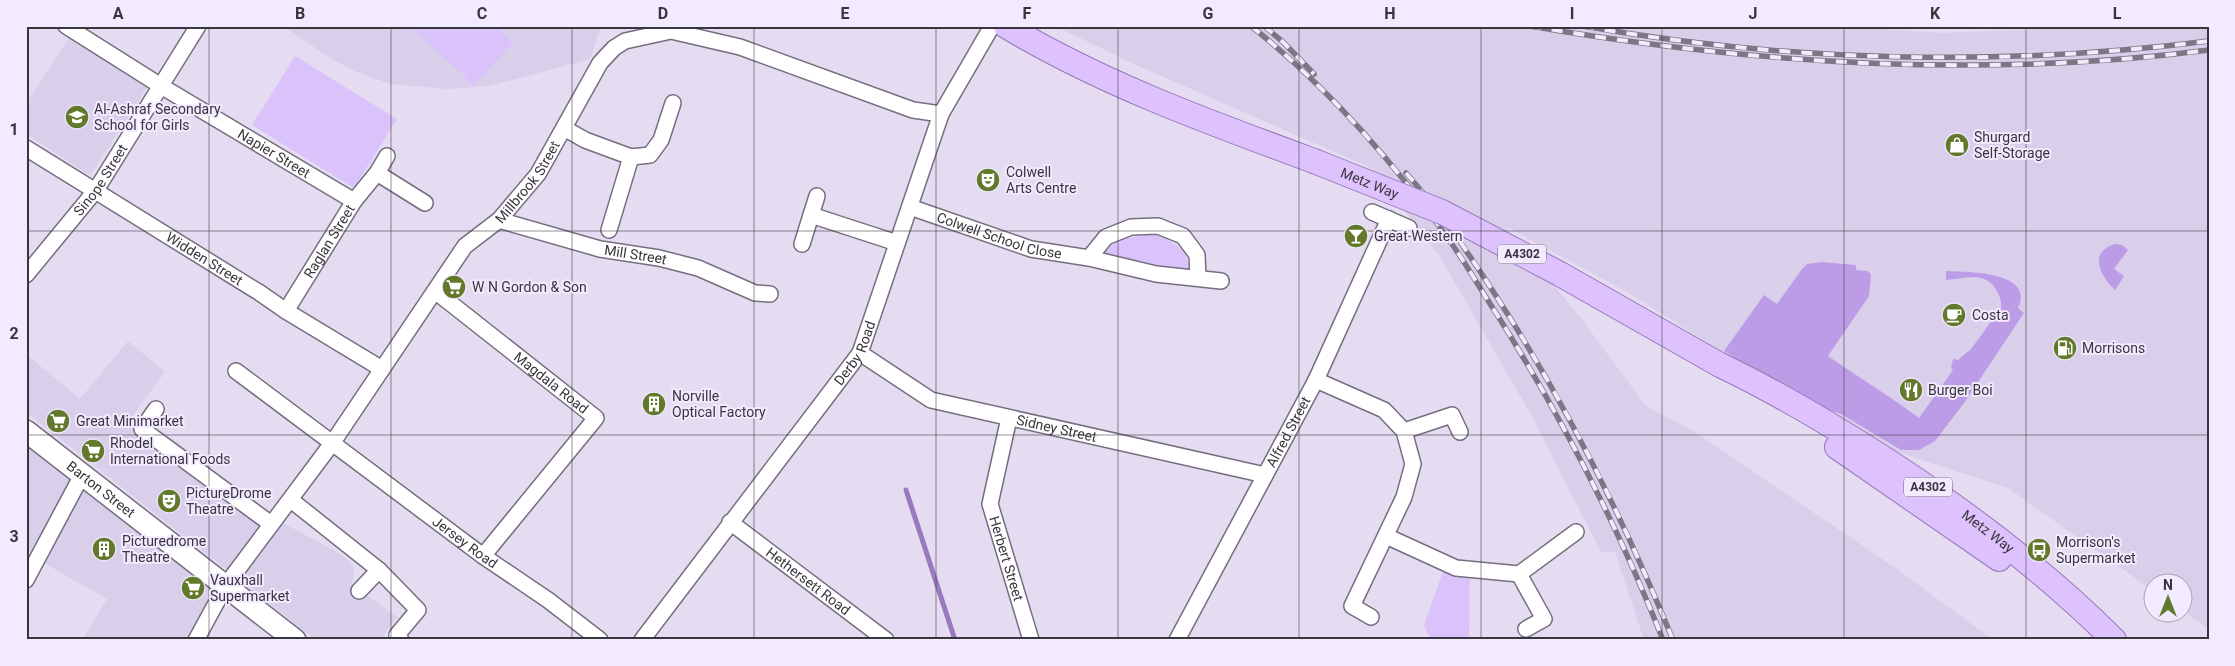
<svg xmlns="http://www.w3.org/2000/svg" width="2235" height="666" font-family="Roboto,sans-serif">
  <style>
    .built { fill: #dacfeb }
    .green { fill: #dac2fb }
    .forest { fill: #bd9ce7 }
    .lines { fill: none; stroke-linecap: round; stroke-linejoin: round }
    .stream { stroke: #9979c0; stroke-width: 5 }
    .minor-casing { stroke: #756e80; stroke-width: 18 }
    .secondary-casing { stroke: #756e80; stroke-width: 24 }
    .primary-casing { stroke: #9577ba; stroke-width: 26 }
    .minor { stroke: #fff; stroke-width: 15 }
    .secondary { stroke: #fff; stroke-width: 21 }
    .primary { stroke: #ddc2fe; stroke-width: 24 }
    .rail-casing { stroke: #7c7784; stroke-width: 5.5 }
    .rail { stroke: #f2eafe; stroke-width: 4; stroke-dasharray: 11; stroke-linecap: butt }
    .primary-bridge-casing { stroke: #9577ba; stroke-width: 26; stroke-linecap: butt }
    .primary-bridge { stroke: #ddc2fe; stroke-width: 24 }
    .grid { fill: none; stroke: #38353d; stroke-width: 1; stroke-opacity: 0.55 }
    .labels { text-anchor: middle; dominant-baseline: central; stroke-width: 4; stroke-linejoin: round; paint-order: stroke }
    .shield { fill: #f2eafe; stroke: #706b77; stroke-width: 1 }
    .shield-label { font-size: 12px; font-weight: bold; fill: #38353d }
    .poi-label { font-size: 14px; fill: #38353d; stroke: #f2eafe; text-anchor: start }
    .street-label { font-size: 14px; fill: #38353d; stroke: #f2eafe }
    .neatline { fill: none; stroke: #38353d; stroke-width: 2 }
    .grid-label { font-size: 16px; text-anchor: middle; font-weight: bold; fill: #38353d }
  </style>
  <rect width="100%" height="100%" fill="#e5dcf1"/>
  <!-- built -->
  <g class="built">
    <path d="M283,26H601L590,59L490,86L447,89L390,84L354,71L330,58Z"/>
    <path d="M1055,26H1844L1943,33L2095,26H2209V629L2183,611L2182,584H2152V590L2008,488L1894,451L1852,423L1760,375L1627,292L1505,226L1580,317L1646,406L1690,429L1897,569L1993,640H1644L1615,552H1601L1535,422L1439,255L1371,168L1136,65Z"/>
    <path d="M70,36L148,86L91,174L86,173L26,134V104Z"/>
    <path d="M128,341L165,372L133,415L177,442L270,516L339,553L351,563L354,570L352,584L397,617L383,636L388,640H316L26,412V354L80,399Z"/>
    <path d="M26,437L218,593L192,640H82L107,599L49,566L26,548Z"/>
  </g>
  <!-- green -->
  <g class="green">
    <path d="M410,26H495L513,43L474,85Z"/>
    <path d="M295,56L397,119L354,188L252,125Z"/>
    <path d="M1156,235C1173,242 1188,248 1189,269L1157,265L1104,253C1117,237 1136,236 1156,235Z"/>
    <path d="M1446,563L1470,569L1469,635L1472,640H1431L1424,625Z"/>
  </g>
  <!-- forest -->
  <g class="forest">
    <path d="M2115,244L2122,245L2128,250L2114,269L2124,276L2115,290C2100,276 2088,252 2115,244Z"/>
    <path d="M1822,262L1856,265V270L1867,271L1871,274L1869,296L1828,356C1858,377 1890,396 1919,418L1953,370L1951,368L1953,359L1958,360L1971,349L2001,308C2002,300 1999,295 1995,288C1984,271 1963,279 1946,280V271C1966,272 2036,271 2018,308L2024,313L1964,403L1935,441L1919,450H1901L1841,414L1805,402L1724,351L1764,295L1777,304L1802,269L1807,264Z"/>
  </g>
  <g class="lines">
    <!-- stream -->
    <path class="stream" d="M906,490L955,640"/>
    <!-- minor casing -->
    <g class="minor-casing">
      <g id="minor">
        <path id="s1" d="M66,26L161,86L354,201"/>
        <path d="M564,128L585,140L631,157"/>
        <path id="s2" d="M26,148L260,293L286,311L382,369"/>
        <path d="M387,156L377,173L425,203"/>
        <path id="s3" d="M910,207L1031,249L1089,258L1156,274L1221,281"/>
        <path d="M1372,212L1409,228"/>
        <path d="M811,215L897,243"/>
        <path id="s4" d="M499,220L600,249L659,258L698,268L755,293L770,294"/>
        <path d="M609,230L631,157L650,155L661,140L673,103"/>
        <path d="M802,244L817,196"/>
        <path d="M1089,258L1106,237L1131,227L1158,226L1183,236L1197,255L1198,278"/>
        <path id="s5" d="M26,275L96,190L198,26"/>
        <path id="s6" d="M435,291L596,418L483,556"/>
        <path id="s7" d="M286,311L354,201L377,173"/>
        <path id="s8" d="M860,353L931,400L1265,475"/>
        <path id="s9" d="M236,371L483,556L548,600L600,640"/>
        <path d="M1316,380L1384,410L1404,431L1413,464L1404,497L1352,606L1371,617"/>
        <path d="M156,409L142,429L271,524"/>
        <path id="s10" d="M1009,418L990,504L1031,640"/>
        <path d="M1404,431L1452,415L1460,432"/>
        <path d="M291,500L379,570L418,610L397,635L401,640"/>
        <path id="s11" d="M730,522L886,640"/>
        <path d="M1386,536L1456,568L1519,574L1576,532"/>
        <path d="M1519,574L1544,619L1526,629"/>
        <path d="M26,580L82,475"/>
        <path d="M359,591L379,570"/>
        <path id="s12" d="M196,640L226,585L333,442L465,246L499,220L538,174L600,63L614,48L625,41L671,31L740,47L913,110L941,114"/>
        <path id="s13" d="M642,640L860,353L941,114L992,26"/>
        <path id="s14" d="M1177,640L1316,380L1389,219"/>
      </g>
    </g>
    <!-- secondary casing -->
    <g class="secondary-casing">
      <g id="secondary">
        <path id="s15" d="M26,431L295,640"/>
      </g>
    </g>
    <!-- primary casing -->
    <g class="primary-casing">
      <g id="primary">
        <path d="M1006,26C1103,84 1208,122 1314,161"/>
        <path id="s16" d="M1720,365C1772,390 1820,418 1869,449C1956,504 2041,567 2114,640"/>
        <path d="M1837,447L1999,559"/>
      </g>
    </g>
    <!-- minor -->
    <use href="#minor" class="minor"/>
    <!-- secondary -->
    <use href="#secondary" class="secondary"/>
    <!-- primary -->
    <use href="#primary" class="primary"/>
    <!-- rail casing -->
    <g class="rail-casing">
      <g id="rail">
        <path d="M1251,26C1326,86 1393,161 1449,240C1466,263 1480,289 1496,313C1561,416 1618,526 1663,640"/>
        <path d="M1264,26L1283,42L1314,74"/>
        <path d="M1530,26C1753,64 1983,79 2209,50"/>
        <path d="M1583,26C1788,62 2002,67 2209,41"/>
        <path d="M1406,173C1441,212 1470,255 1498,299C1568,407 1624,520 1673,640"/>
      </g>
    </g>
    <!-- rail -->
    <use href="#rail" class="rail"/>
    <!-- primary-bridge casing -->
    <g class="primary-bridge-casing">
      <g id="primary-bridge">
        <path id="s17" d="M1314,161L1442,212L1560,274L1720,365"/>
      </g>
    </g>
    <!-- primary-bridge -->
    <use href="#primary-bridge" class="primary-bridge"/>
  </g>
  <!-- grid -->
  <path class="grid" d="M209,26V640M391,26V640M572,26V640M754,26V640M936,26V640M1118,26V640M1299,26V640M1481,26V640M1662,26V640M1844,26V640M2026,26V640M26,231H2209M26,435H2209"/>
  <!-- icons -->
  <defs>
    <g id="school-disc" transform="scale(1.25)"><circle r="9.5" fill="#62792b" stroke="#f2eafe"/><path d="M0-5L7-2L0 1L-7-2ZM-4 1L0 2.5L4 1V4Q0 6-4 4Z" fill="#fff"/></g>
    <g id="shop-disc" transform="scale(1.25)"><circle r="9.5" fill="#62792b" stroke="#f2eafe"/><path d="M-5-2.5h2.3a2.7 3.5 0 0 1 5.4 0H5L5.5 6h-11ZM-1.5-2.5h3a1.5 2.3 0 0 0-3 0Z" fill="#fff"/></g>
    <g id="theatre-disc" transform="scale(1.25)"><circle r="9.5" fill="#62792b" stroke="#f2eafe"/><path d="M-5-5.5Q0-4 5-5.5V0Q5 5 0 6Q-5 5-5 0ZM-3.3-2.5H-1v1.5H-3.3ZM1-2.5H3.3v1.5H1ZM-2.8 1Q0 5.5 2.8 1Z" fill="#fff"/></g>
    <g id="bar-disc" transform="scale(1.25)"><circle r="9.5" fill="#62792b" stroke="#f2eafe"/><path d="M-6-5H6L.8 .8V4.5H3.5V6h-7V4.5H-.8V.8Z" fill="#fff"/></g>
    <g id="supermarket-disc" transform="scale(1.25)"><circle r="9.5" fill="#62792b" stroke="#f2eafe"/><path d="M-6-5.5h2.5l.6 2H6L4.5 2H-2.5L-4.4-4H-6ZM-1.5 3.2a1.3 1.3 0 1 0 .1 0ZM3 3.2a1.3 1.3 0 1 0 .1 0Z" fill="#fff"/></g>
    <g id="cafe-disc" transform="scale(1.25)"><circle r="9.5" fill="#62792b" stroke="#f2eafe"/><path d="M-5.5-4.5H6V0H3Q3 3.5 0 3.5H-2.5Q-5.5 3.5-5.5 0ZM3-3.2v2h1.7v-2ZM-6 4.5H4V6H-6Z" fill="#fff"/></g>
    <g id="fuel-disc" transform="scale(1.25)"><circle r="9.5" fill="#62792b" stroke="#f2eafe"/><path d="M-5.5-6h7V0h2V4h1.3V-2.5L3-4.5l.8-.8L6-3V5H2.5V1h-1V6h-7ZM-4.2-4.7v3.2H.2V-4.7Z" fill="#fff"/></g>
    <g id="restaurant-disc" transform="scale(1.25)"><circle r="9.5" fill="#62792b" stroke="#f2eafe"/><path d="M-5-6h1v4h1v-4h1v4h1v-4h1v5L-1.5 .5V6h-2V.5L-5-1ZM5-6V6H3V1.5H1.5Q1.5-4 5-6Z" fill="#fff"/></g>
    <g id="building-disc" transform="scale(1.25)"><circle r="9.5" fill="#62792b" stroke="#f2eafe"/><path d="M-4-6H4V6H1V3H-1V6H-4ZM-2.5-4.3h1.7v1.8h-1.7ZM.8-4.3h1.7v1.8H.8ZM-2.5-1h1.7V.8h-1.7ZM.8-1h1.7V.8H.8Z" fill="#fff"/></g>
    <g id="bus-disc" transform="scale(1.25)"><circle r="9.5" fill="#62792b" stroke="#f2eafe"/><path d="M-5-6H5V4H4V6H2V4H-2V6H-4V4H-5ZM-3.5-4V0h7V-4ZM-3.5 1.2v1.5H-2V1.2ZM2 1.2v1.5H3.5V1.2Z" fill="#fff"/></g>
  </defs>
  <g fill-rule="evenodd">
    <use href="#school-disc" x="77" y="117"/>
    <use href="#shop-disc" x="1957" y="145"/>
    <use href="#theatre-disc" x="988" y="180"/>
    <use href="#bar-disc" x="1356" y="236"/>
    <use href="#supermarket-disc" x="454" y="287"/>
    <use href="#cafe-disc" x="1954" y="315"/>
    <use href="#fuel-disc" x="2065" y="348"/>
    <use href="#restaurant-disc" x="1911" y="390"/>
    <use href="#building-disc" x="654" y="404"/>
    <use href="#supermarket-disc" x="58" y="421"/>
    <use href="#supermarket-disc" x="93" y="451"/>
    <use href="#theatre-disc" x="169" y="501"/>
    <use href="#building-disc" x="104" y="549"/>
    <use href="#bus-disc" x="2039" y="550"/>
    <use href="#supermarket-disc" x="193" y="588"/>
  </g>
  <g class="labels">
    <!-- shield labels -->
    <g class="shield">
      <rect x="1498" y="244.5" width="48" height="19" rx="4"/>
      <rect x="1904" y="477.5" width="48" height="19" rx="4"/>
    </g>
    <g class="shield-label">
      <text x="1522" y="254">A4302</text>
      <text x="1928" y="487">A4302</text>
    </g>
    <!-- poi labels -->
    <g class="poi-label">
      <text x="94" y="109">Al-Ashraf Secondary<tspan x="94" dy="16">School for Girls</tspan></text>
      <text x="1974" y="137">Shurgard<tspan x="1974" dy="16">Self-Storage</tspan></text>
      <text x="1006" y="172">Colwell<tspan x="1006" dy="16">Arts Centre</tspan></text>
      <text x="1374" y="236">Great Western</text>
      <text x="472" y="287">W N Gordon &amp; Son</text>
      <text x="1972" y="315">Costa</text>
      <text x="2082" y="348">Morrisons</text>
      <text x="1928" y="390">Burger Boi</text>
      <text x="672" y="396">Norville<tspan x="672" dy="16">Optical Factory</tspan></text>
      <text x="76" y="421">Great Minimarket</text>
      <text x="110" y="443">Rhodel<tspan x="110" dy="16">International Foods</tspan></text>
      <text x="186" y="493">PictureDrome<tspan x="186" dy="16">Theatre</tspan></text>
      <text x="122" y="541">Picturedrome<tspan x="122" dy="16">Theatre</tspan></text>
      <text x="2056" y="542">Morrison's<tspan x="2056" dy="16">Supermarket</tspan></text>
      <text x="210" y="580">Vauxhall<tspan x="210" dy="16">Supermarket</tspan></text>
    </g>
    <!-- street labels -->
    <g class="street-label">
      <text stroke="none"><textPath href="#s1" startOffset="244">Napier Street</textPath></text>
      <text stroke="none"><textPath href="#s5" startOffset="121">Sinope Street</textPath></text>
      <text stroke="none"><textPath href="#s12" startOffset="568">Millbrook Street</textPath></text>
      <text stroke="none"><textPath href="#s17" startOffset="60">Metz Way</textPath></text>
      <text stroke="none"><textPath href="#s3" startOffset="94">Colwell School Close</textPath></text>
      <text stroke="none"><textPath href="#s7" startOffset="82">Raglan Street</textPath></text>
      <text stroke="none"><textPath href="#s4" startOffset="141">Mill Street</textPath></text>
      <text stroke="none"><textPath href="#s2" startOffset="210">Widden Street</textPath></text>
      <text stroke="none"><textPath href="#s13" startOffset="358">Derby Road</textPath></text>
      <text stroke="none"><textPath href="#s6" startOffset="148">Magdala Road</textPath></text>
      <text stroke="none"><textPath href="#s8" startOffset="214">Sidney Street</textPath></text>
      <text stroke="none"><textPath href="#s14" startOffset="236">Alfred Street</textPath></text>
      <text stroke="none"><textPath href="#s15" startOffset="95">Barton Street</textPath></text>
      <text stroke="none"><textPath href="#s16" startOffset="316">Metz Way</textPath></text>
      <text stroke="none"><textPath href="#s9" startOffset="286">Jersey Road</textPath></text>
      <text stroke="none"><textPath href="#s10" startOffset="145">Herbert Street</textPath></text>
      <text stroke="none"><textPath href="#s11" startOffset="98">Hethersett Road</textPath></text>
    </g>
  </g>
  <!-- border -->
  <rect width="2235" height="666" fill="none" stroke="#f2eafe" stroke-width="55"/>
  <!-- north arrow -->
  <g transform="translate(2168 598)"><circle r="24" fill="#f2eafe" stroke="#a8a2b1"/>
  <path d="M0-4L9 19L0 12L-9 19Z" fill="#62792b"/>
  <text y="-8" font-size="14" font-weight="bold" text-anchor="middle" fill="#38353d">N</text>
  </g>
  <rect x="28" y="28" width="2180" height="610" class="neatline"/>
  <g class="grid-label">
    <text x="118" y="19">A</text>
    <text x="300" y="19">B</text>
    <text x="482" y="19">C</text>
    <text x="663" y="19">D</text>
    <text x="845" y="19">E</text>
    <text x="1027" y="19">F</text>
    <text x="1208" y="19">G</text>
    <text x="1390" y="19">H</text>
    <text x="1572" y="19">I</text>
    <text x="1753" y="19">J</text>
    <text x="1935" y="19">K</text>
    <text x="2117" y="19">L</text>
    <text x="14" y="135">1</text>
    <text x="14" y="339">2</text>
    <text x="14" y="542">3</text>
  </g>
</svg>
